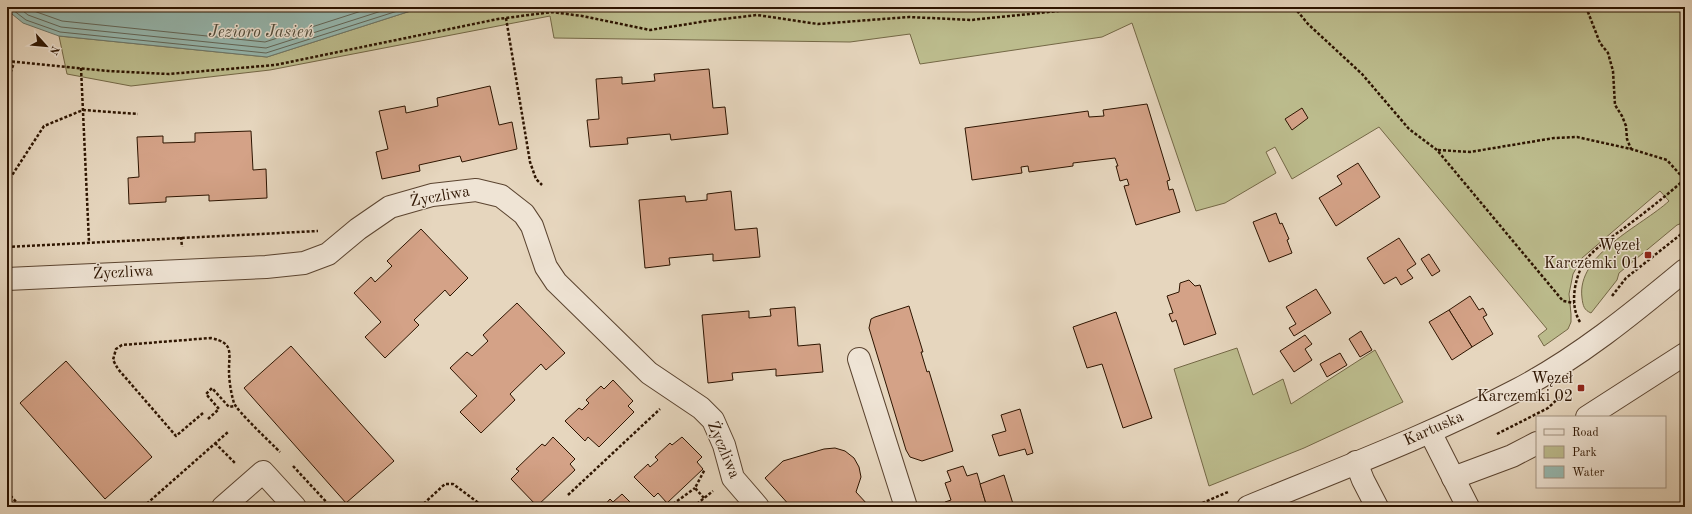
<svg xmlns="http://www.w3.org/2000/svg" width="1692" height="514" font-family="'Old Standard TT',serif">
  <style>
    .green { fill: #bcbc8d; stroke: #746846 }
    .water { fill: #96b9b1; stroke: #6c776a }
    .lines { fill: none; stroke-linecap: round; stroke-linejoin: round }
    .shore { stroke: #626658; stroke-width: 1 }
    .building { fill: #d4a287; stroke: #2d1400 }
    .minor-casing { stroke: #5b4430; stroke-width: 24 }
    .path { stroke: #2d1400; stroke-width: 2.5; stroke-dasharray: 3 2; stroke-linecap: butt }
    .minor { stroke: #efe4d5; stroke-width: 22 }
    .poi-dot { fill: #8f2418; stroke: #efe4d5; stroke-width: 1.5 }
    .labels { text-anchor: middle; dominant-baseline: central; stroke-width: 3; stroke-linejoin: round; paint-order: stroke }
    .street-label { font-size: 16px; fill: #2d1400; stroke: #efe4d5 }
    .poi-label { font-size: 16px; fill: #2d1400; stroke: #efe4d5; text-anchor: end }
    .water-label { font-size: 17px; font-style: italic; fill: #524e3e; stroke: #efe4d5 }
  </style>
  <rect width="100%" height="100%" fill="#e6d6be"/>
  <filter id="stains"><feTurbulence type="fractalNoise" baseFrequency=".005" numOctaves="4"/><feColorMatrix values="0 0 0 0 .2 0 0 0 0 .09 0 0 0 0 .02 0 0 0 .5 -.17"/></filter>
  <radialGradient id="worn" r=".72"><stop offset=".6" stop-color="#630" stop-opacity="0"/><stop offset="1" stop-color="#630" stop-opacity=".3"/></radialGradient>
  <!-- green -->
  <g class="green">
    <path d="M423,7H1685V222L1677,225L1619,273L1617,280L1591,313C1584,310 1583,306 1582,298C1576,254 1642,226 1669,201L1660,191L1582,258L1573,274L1569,294L1571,314V322L1568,329L1544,346L1538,336L1547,329L1379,127L1292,179L1275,147L1266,152L1276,173L1225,203L1196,211L1132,23L1102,37L920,64L910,34L850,42L554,38L550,16L270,70L131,86L67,74L59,36L267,57Z"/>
    <path d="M1237,348L1253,395L1283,379L1291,404L1375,350L1403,402L1304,448L1209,486L1174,369Z"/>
  </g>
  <!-- water -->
  <path class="water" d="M7,7H423L267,57L59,36L23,23L7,10Z"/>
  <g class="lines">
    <!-- shore -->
    <g class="shore">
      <path d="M9,7L26,20L60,32L266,53L410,7"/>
      <path d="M18,7L28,15L61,27L266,48L394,7"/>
      <path d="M27,7L31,10L62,21L265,42L374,7"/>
    </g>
  </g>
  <!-- building -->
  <g class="building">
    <path d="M709,69L713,108L725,107L728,134L671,140L670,134L627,138L628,144L590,147L587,120L599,119L596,79L622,77V84L655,81L654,74Z"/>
    <path d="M490,86L499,125L512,122L517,149L462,162L460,156L419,165L420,171L382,179L376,152L388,149L379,111L405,106L406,113L438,106L437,98Z"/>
    <path d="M1147,104L1170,180L1167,181L1169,190L1173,189L1180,212L1136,225L1124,186L1129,185L1127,179L1120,181L1116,166H1118L1115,158L1073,163V166L1029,172L1028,166L1021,167L1022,173L972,180L965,128L1088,111L1089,117L1104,116L1103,110Z"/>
    <path d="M1302,108L1308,118L1292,130L1285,119Z"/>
    <path d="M251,131L253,170L266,169L267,198L209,201V195L166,197V202L129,204L128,178L139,177L137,137L163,136V143L195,142V133Z"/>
    <path d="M1358,163L1380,197L1336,226L1319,198L1342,184L1337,176Z"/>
    <path d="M731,191L735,230L757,228L760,257L713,261V254L669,258L670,265L645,268L639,200L685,196L686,202L707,200V194Z"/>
    <path d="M1276,213L1280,224L1282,223L1289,239L1287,240L1292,253L1269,262L1253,222Z"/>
    <path d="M421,229L468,278L450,296L445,290L414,320L419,325L385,358L365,337L381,322L354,293L371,277L375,282L392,266L387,261Z"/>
    <path d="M1399,238L1416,264L1407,270L1413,278L1401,285L1396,277L1384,284L1367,258Z"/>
    <path d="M1429,254L1440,271L1432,276L1421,259Z"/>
    <path d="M1189,280L1195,286L1200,285L1216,334L1184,345L1176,320L1172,322L1169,314L1173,313L1167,296L1179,292L1180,283Z"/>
    <path d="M1316,289L1331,313L1294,336L1289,328L1296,324L1286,307Z"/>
    <path d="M1470,296L1479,310L1483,308L1487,315L1483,317L1493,334L1472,347L1449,310Z"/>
    <path d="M517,303L565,353L546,370L541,364L510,394L515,400L481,433L460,412L477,396L450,368L467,352L472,356L488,341L483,335Z"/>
    <path d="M909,306L923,352H921L927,372L929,371L953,451L922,461L910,457L906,450L869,328L871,319L875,317Z"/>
    <path d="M795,307L798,346L820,344L823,372L776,376V369L732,373L733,380L708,383L702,315L749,311V318L771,316L770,309Z"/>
    <path d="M1449,310L1472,347L1452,360L1429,322Z"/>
    <path d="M1116,312L1152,418L1123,428L1102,364L1087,368L1073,327Z"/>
    <path d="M1361,331L1372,350L1360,357L1349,339Z"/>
    <path d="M1305,335L1312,344L1305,349L1312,360L1294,372L1280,351Z"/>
    <path d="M291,346L394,461L346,503L244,388Z"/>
    <path d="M1340,353L1347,365L1327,377L1320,364Z"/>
    <path d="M66,361L152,457L105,499L20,403Z"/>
    <path d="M613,380L633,401L628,406L634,412L599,447L588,437L585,441L565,421L579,408L582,410L589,403L586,400L601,386L604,389Z"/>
    <path d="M1020,409L1033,453L1027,455L1025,449L999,456L992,435L1006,431L1001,415Z"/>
    <path d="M553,437L575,459L570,464L575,470L537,506L511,479L519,471L516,469L542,444L545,446Z"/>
    <path d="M682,437L702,457L697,462L703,469L667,503L658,493L654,497L634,477L648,464L650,467L658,460L655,457L670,443L672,445Z"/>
    <path d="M835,448L845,451L854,458L859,467L861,477L856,492L868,505L876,507H791L765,478L783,461L824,449Z"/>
    <path d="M963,466L967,476L977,473L987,507H947L945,502L951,500L945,483L951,481L947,471Z"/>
    <path d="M1004,475L1014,507H987L980,484Z"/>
    <path d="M622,494L635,507H603L610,499L613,502Z"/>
  </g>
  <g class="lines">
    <!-- minor casing -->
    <g class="minor-casing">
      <g id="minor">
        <path d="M7,279L266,267L304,263L328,254L358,229L390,207L432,195L476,190L501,196L524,214L532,226L546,267L556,282L649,373L701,408L713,420L724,445L733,478L758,507"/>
        <path d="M859,359L906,507"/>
        <path d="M1587,417L1685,354"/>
        <path d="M1430,432L1468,507"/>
        <path d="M1356,462L1363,480L1377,507"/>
        <path d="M1453,478L1512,456L1537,443"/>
        <path d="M223,507L263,472L295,507"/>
        <path d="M1248,507C1338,470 1431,435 1517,390C1578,358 1632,314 1685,270"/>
      </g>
    </g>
    <!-- path -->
    <g class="path">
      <path d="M1294,7L1308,24L1362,74L1409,129L1437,150L1563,301L1574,303"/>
      <path d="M1586,7L1600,43L1608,53L1613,71L1615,105L1622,116L1626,126L1627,139L1631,149"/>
      <path d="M506,18L530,162L536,179L542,185"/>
      <path d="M7,61L108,71L169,74L275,65L498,19L552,12L582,16L650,30L707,21L757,15L818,24L909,17L971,20L1058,11L1080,7"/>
      <path d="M81,68L89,242"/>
      <path d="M7,82L14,63"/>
      <path d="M1438,150L1470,152L1554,138L1577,137L1631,149L1667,160L1684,179"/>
      <path d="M7,183L44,126L83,110L138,114"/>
      <path d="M181,237L182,247"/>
      <path d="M7,247L318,231"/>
      <path d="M1612,296L1626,278L1685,231"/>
      <path d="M1580,322C1570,306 1574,282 1582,266C1590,251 1609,239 1623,229C1644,213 1665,197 1685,179"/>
      <path d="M203,413L176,436L118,369L113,360L116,349L122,345L211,338C234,343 229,352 229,370C229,381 231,393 234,403C236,410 273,445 280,452"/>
      <path d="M208,419L219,409L206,394L212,388L229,407L234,406"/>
      <path d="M1497,434L1548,408L1564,393"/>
      <path d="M215,443L236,464"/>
      <path d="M293,466L331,507"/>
      <path d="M7,492L21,507"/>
      <path d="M568,495L660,409"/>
      <path d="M704,498L695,488L705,469"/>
      <path d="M143,507L228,432"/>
      <path d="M420,507L445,484H453L484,507"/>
      <path d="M669,507L695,488"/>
      <path d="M693,507L713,491"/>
      <path d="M1193,507L1228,492"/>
    </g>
    <!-- minor -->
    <use href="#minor" class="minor"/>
  </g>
  <!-- markers -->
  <g class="poi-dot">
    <rect x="1644" y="251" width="8" height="8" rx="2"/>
    <rect x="1577" y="384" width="8" height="8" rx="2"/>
  </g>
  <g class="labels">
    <!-- street labels -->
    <g class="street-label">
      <text transform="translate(440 197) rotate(-10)">Życzliwa</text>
      <text transform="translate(123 273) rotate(-3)">Życzliwa</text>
      <text transform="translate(1434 429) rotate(-24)">Kartuska</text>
      <text transform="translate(723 450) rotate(67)">Życzliwa</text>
    </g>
    <!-- poi labels -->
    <g class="poi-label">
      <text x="1640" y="246">Węzeł<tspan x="1640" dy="18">Karczemki 01</tspan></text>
      <text x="1573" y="379">Węzeł<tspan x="1573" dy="18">Karczemki 02</tspan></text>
    </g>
    <!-- water labels -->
    <g class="water-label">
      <text x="261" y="32">Jezioro Jasień</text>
    </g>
  </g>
  <!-- margin -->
  <rect width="1692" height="514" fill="none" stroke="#e6d6be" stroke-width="24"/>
  <rect x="8" y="8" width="1676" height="498" fill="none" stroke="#2d1400" stroke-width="2"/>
  <rect x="12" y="12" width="1668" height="490" fill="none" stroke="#2d1400"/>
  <!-- legend -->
  <rect x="1536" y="416" width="130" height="72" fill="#efe4d5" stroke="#a19180"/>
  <rect x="1544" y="429" width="20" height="6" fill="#efe4d5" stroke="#a19180"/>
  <text x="1572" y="436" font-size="12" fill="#2d1400">Road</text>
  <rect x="1544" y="446" width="20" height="12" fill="#bcbc8d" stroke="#a19180"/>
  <text x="1572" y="456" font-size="12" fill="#2d1400">Park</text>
  <rect x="1544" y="466" width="20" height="12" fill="#96b9b1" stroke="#a19180"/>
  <text x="1572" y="476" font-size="12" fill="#2d1400">Water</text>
  <!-- north arrow -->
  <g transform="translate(46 46) rotate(117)" stroke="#efe4d5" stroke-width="3" paint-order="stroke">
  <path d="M0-3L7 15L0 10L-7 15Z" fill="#2d1400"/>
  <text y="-6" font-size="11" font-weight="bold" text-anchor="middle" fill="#2d1400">N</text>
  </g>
  <rect width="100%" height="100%" filter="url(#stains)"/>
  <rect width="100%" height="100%" fill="url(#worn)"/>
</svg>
